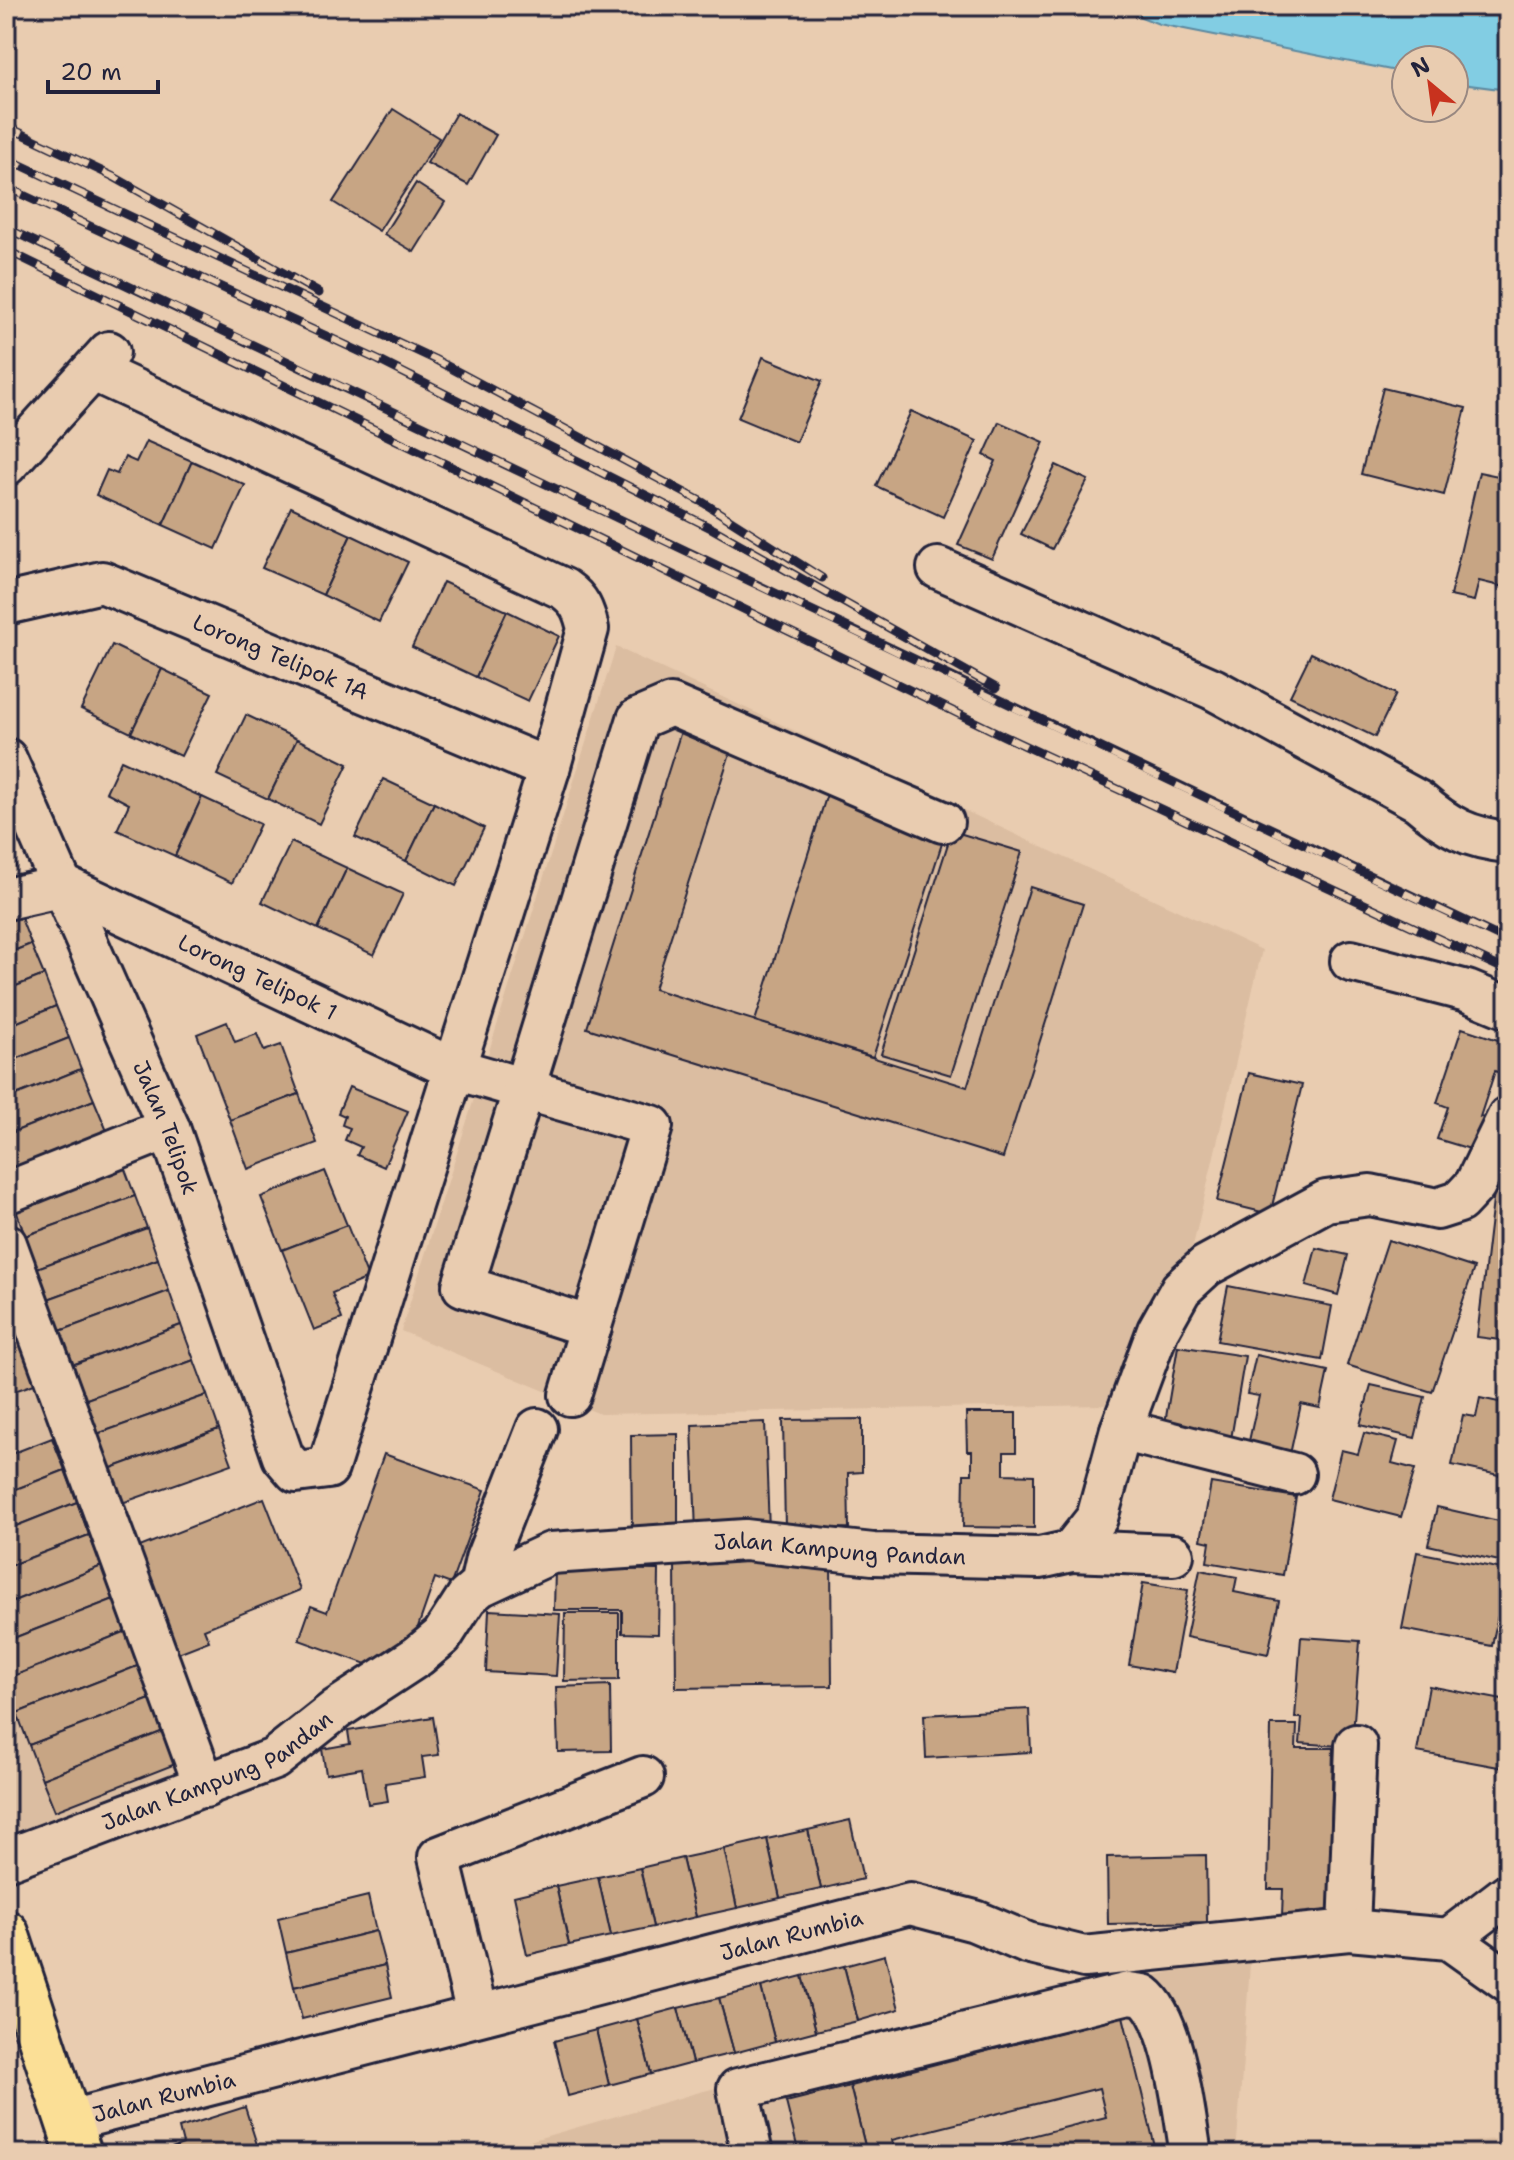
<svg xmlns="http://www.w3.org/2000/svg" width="1514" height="2160" font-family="'Shantell Sans',sans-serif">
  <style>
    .built { fill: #dbbda1 }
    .water { fill: #82cde3; stroke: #5c89a0; stroke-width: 2 }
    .building { fill: #c7a584; stroke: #22223b; stroke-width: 2 }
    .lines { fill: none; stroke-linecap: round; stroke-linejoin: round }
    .minor-casing { stroke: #22223b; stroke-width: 46 }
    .major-casing { stroke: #22223b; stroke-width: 50 }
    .minor { stroke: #e9ccb0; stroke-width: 40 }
    .major { stroke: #fbdf96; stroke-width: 44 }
    .rail-casing { stroke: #22223b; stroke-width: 9 }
    .rail { stroke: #e9ccb0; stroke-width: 6; stroke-dasharray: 18; stroke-linecap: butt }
    .labels { text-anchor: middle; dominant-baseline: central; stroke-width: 6; stroke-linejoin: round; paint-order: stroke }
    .street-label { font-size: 22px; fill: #22223b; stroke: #e9ccb0 }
  </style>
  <rect width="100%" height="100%" fill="#e9ccb0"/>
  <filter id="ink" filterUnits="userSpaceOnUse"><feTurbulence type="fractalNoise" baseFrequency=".0125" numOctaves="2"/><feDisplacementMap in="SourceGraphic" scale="16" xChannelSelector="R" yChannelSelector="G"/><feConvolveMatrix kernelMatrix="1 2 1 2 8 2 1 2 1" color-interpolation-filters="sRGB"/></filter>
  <g filter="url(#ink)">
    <!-- built -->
    <g class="built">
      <path d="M616,647L1262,950L1193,1246L1163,1276L1105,1405L600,1414L401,1331Z"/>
      <path d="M6,1264L191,1774L6,1843Z"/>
      <path d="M1251,1951L1236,2154H484L700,2092Z"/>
      <path d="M1508,2138V2154H1335Z"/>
    </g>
    <!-- water -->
    <path class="water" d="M1113,6H1508V90L1454,83V60H1406V73L1159,24Z"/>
    <!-- building -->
    <g class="building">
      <path d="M393,109L439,138L379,231L333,202Z"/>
      <path d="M456,113L496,135L468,185L427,163Z"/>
      <path d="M416,183L445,202L414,252L384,234Z"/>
      <path d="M763,357L822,381L796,442L738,418Z"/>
      <path d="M1383,388L1466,408L1444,495L1361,474Z"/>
      <path d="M911,411L977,441L943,517L876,486Z"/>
      <path d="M999,422L1044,442L992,559L958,545L996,461L984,455Z"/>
      <path d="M146,441L192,461L163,525L96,495L107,470L117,474L125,457L136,462Z"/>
      <path d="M192,461L245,485L216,549L163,525Z"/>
      <path d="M1056,465L1088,480L1052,549L1021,534Z"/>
      <path d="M1479,472L1508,478V571L1504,587L1479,581L1474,601L1450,596Z"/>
      <path d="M291,507L351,535L323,595L262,568Z"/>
      <path d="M351,535L408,562L379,622L323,595Z"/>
      <path d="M443,582L507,611L476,677L412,647Z"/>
      <path d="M507,611L559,636L528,701L476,677Z"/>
      <path d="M112,645L162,669L131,733L81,709Z"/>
      <path d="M1311,653L1396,694L1375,737L1290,696Z"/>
      <path d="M162,669L212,693L181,756L131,733Z"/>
      <path d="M246,715L297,739L268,799L217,775Z"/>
      <path d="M682,728L733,744L654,989L967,1087L1030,887L1083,904L1003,1158L587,1028Z"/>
      <path d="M297,739L348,764L319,824L268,799Z"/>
      <path d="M121,760L202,797L175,856L117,830L129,804L106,792Z"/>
      <path d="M383,779L434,803L406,861L355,837Z"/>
      <path d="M828,791L947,828L873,1057L755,1021Z"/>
      <path d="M202,797L260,824L232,883L175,856Z"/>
      <path d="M434,803L484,828L456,886L406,861Z"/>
      <path d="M952,831L1022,852L951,1075L881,1054Z"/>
      <path d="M6,842L16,866L6,870Z"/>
      <path d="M291,842L347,868L318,929L262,902Z"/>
      <path d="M347,868L403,894L374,955L318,929Z"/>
      <path d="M19,913L31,944L6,954V918Z"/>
      <path d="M31,944L44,975L6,990V954Z"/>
      <path d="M44,975L56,1006L6,1027V990Z"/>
      <path d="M56,1006L69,1038L6,1063V1027Z"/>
      <path d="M227,1022L235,1042L257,1034L264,1051L281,1045L299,1094L230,1120L197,1034Z"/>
      <path d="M1462,1028L1501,1041L1504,1032L1508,1033V1076L1495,1071L1480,1117L1490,1119L1480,1152L1437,1139L1448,1107L1437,1103Z"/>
      <path d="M69,1038L81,1069L6,1099V1063Z"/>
      <path d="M81,1069L94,1100L6,1135V1099Z"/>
      <path d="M1249,1073L1302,1085L1270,1214L1217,1201Z"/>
      <path d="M349,1087L408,1111L384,1167L357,1155L361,1147L345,1140L350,1128L342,1125L345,1116L338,1113Z"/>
      <path d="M299,1094L317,1143L248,1169L230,1120Z"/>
      <path d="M94,1100L107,1131L9,1171L6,1135Z"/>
      <path d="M123,1164L135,1196L25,1236L14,1204Z"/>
      <path d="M325,1171L347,1225L282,1250L261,1197Z"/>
      <path d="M1494,1192L1508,1193V1341L1477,1337Z"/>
      <path d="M135,1196L147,1228L37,1268L25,1236Z"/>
      <path d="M347,1225L368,1278L332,1293L342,1319L314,1330L282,1250Z"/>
      <path d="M147,1228L158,1259L48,1299L37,1268Z"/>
      <path d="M1388,1240L1474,1268L1432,1392L1347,1365Z"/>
      <path d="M1316,1248L1348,1255L1338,1295L1306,1286Z"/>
      <path d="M158,1259L169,1291L60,1331L48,1299Z"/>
      <path d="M1228,1286L1332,1306L1322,1360L1217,1341Z"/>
      <path d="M169,1291L181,1325L72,1365L60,1331Z"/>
      <path d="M20,1315L43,1381L6,1394V1320Z"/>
      <path d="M181,1325L194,1360L84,1400L72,1365Z"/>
      <path d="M1178,1346L1245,1356L1230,1445L1163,1435Z"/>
      <path d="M1256,1355L1328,1371L1320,1408L1301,1404L1289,1459L1247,1450L1259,1396L1247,1394Z"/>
      <path d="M194,1360L207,1395L97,1434L84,1400Z"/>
      <path d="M1371,1385L1425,1397L1415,1438L1360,1425Z"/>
      <path d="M207,1395L219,1429L109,1469L97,1434Z"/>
      <path d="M1480,1398L1508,1404V1477L1452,1465L1463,1415L1476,1417Z"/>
      <path d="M966,1413H1016V1452H1004V1474L1034,1475V1528L963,1527L964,1474H972V1451H967Z"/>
      <path d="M862,1419V1472L848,1473L849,1528L785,1529L783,1420Z"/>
      <path d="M765,1422L769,1530L696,1533L692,1425Z"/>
      <path d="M219,1429L232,1464L122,1503L109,1469Z"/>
      <path d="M1364,1433L1398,1441L1392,1463L1415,1469L1401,1517L1329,1499L1341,1450L1358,1454Z"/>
      <path d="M678,1434V1537H632L631,1435Z"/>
      <path d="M52,1438L65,1470L6,1493V1456Z"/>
      <path d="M384,1454L485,1490L451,1584L435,1578L411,1647L380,1669L299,1640L311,1606L327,1612Z"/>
      <path d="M65,1470L77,1502L6,1530V1493Z"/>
      <path d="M1211,1483L1296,1497L1283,1575L1207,1562L1210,1542L1201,1540Z"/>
      <path d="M264,1498L300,1590L204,1629L209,1641L168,1657L127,1552Z"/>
      <path d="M77,1502L89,1535L6,1567V1530Z"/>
      <path d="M1437,1507L1508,1523V1563L1428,1545Z"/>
      <path d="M89,1535L102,1566L6,1604V1567Z"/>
      <path d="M1417,1552L1507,1570L1492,1646L1402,1629Z"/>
      <path d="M831,1560L832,1686L676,1688L675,1562Z"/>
      <path d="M102,1566L114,1599L6,1641V1604Z"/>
      <path d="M555,1569L659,1570L658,1634L622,1633V1610H554Z"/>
      <path d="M1200,1570L1237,1577L1234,1592L1279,1601L1268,1654L1186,1637Z"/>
      <path d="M1143,1583L1188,1590L1173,1673L1129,1665Z"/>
      <path d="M114,1599L127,1631L6,1679V1641Z"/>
      <path d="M489,1610L560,1614L556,1676L486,1672Z"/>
      <path d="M565,1613H619V1680L564,1681Z"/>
      <path d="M127,1631L140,1665L17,1713L6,1679Z"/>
      <path d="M1301,1637L1360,1641L1352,1747L1300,1743L1302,1718H1295Z"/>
      <path d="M140,1665L153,1698L29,1745L17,1713Z"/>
      <path d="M610,1685L611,1751L558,1752L556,1687Z"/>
      <path d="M1429,1686L1508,1701V1746L1504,1768L1417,1752Z"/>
      <path d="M153,1698L166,1730L42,1779L29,1745Z"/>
      <path d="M1029,1709L1031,1752L926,1758L924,1715Z"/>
      <path d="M433,1717L439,1755L422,1757L425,1777L385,1783L388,1801L368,1804L362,1768L326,1774L322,1749L350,1744L348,1731Z"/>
      <path d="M1271,1725H1297L1296,1748H1333L1329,1917L1282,1916L1283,1889H1268Z"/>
      <path d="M166,1730L178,1763L55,1811L42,1779Z"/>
      <path d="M850,1820L863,1879L821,1889L808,1830Z"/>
      <path d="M808,1830L821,1889L780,1898L767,1839Z"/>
      <path d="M767,1839L780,1898L737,1908L724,1849Z"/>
      <path d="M724,1849L737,1908L696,1917L682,1858Z"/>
      <path d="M1206,1855L1207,1922L1108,1924L1107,1857Z"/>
      <path d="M682,1858L696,1917L653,1927L640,1868Z"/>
      <path d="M640,1868L653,1927L611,1936L598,1877Z"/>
      <path d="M598,1877L611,1936L569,1945L556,1886Z"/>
      <path d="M556,1886L569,1945L527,1955L514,1896Z"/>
      <path d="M368,1896L376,1931L286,1953L278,1918Z"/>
      <path d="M376,1931L385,1965L294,1987L286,1953Z"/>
      <path d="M885,1955L899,2009L858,2021L844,1966Z"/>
      <path d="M385,1965L392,1997L302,2019L294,1987Z"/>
      <path d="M844,1966L858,2021L816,2031L802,1976Z"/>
      <path d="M802,1976L816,2031L775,2042L761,1987Z"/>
      <path d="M761,1987L775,2042L734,2053L719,1998Z"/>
      <path d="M719,1998L734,2053L692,2063L678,2008Z"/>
      <path d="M678,2008L692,2063L651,2074L637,2019Z"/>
      <path d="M1123,2016L1156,2151L961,2154L1106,2117L1099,2088L892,2140L895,2154H867L850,2086Z"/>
      <path d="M637,2019L651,2074L609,2085L596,2030Z"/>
      <path d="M596,2030L609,2085L568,2096L554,2041Z"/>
      <path d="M850,2086L867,2154H799L786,2102Z"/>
      <path d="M245,2107L260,2154H170L169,2149L183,2144L179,2128Z"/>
    </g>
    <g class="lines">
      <!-- minor casing -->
      <g class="minor-casing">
        <g id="minor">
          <path d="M6,465L109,352"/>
          <path d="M938,568L1213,689L1418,801C1448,827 1468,838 1508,842"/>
          <path id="s1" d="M6,604L102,582L549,769"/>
          <path id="s2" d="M6,759L169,1128L283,1457L296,1472L328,1468L549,769L588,629C584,611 580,600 564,589L94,371"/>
          <path id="s3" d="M64,886L452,1068L652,1126L570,1395"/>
          <path d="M6,899L64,886"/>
          <path d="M1351,961L1467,991L1508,1008"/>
          <path d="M6,1193L169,1128"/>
          <path d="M6,1244L205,1787"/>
          <path d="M591,1327L463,1286L638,719L671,705L943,822"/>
          <path d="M1121,1430L1294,1474"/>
          <path d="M1071,1551L1173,1555"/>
          <path d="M480,1586L486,1559L537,1429"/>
          <path id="s4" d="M6,1860L274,1759L337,1709L418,1656L442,1636L467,1597L480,1586L551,1553L745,1540L873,1554L1040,1558L1071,1551L1097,1518L1121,1430L1158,1330L1181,1289L1206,1266L1326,1201L1370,1195L1437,1209L1459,1202L1475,1185L1508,1117"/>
          <path d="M1349,1930L1356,1745"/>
          <path d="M1449,1939L1508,1894"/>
          <path d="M477,2014L439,1857L643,1777"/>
          <path id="s5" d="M69,2121L910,1904L975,1921L1027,1943L1084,1957L1349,1930L1449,1939L1508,1981"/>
          <path d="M752,2154L738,2089L1129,1993L1143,1995C1175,2019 1184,2115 1191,2154"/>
        </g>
      </g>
      <!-- major casing -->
      <g class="major-casing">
        <path id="major" d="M6,1933L79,2154"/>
      </g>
      <!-- minor -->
      <use href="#minor" class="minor"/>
      <!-- major -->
      <use href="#major" class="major"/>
      <!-- rail casing -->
      <g class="rail-casing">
        <g id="rail">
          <path d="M6,126L114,177L319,293"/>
          <path d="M6,158L434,359L704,503L822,578"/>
          <path d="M6,187L378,360L713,529L996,688"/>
          <path d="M6,228C508,463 1005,707 1508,941"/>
          <path d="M6,250L1004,736L1508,971"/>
        </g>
      </g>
      <!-- rail -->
      <use href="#rail" class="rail"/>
    </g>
  </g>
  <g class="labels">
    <!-- street labels -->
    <g class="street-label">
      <text stroke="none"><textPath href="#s1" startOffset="292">Lorong Telipok 1A</textPath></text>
      <text stroke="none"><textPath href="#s3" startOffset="214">Lorong Telipok 1</textPath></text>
      <text stroke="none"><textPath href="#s2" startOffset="402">Jalan Telipok</textPath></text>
      <text stroke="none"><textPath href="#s4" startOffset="926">Jalan Kampung Pandan</textPath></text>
      <text stroke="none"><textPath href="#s4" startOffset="230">Jalan Kampung Pandan</textPath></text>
      <text stroke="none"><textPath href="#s5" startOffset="746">Jalan Rumbia</textPath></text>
      <text stroke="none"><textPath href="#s5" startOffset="98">Jalan Rumbia</textPath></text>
    </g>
  </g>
  <!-- margin -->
  <rect width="1514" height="2160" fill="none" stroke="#e9ccb0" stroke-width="32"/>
  <rect x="16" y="16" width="1482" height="2128" fill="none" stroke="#22223b" stroke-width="3" filter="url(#ink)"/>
  <!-- north arrow -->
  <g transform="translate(1430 84) rotate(331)"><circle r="38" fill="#e9ccb0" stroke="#998881" stroke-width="2"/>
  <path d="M0-6L14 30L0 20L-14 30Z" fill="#c8321e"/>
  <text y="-12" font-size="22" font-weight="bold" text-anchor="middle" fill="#22223b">N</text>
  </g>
  <!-- scale -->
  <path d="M48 80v12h110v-12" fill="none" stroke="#22223b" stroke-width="4"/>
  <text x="60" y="80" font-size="24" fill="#22223b" stroke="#e9ccb0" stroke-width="6" paint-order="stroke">20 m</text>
</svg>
